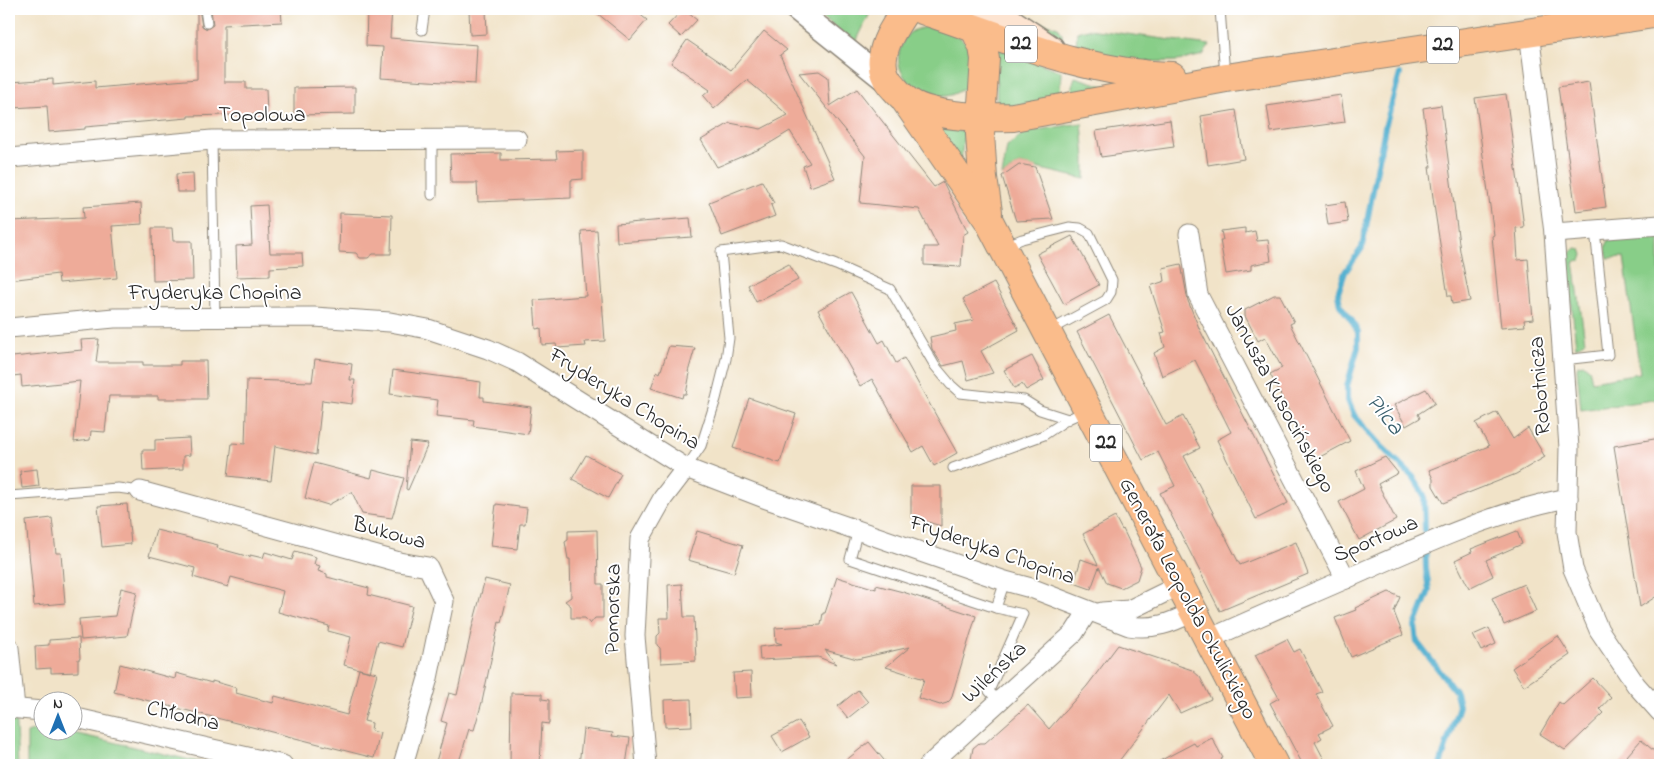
<svg xmlns="http://www.w3.org/2000/svg" width="1669" height="774" font-family="'Indie Flower',sans-serif">
  <style>
    .green { fill: #88ce88; stroke: #5a7c5a }
    .lines { fill: none; stroke-linecap: round; stroke-linejoin: round }
    .stream { stroke: #51afcf; stroke-width: 6 }
    .building { fill: #eeab99 }
    .service-casing { stroke: #8e877a; stroke-width: 11 }
    .minor-casing { stroke: #8e877a; stroke-width: 21 }
    .tertiary-casing { stroke: #8e877a; stroke-width: 25 }
    .secondary-casing { stroke: #8e877a; stroke-width: 29 }
    .primary-casing { stroke: #8e877a; stroke-width: 30 }
    .service { stroke: #fff; stroke-width: 9 }
    .minor { stroke: #fff; stroke-width: 19 }
    .tertiary { stroke: #fff; stroke-width: 22 }
    .secondary { stroke: #fde4d1; stroke-width: 26 }
    .primary { stroke: #fabc8b; stroke-width: 28 }
    .labels { text-anchor: middle; dominant-baseline: central; stroke-width: 4; stroke-linejoin: round; paint-order: stroke }
    .shield { fill: #fff; stroke: #6b6b6b; stroke-width: 1 }
    .shield-label { font-size: 21px; font-weight: bold; fill: #2b2b2b }
    .street-label { font-size: 22px; fill: #2b2b2b; stroke: #fff }
    .water-label { font-size: 24px; font-style: italic; fill: #3a606d; stroke: #fff }
  </style>
  <rect width="100%" height="100%" fill="#fff"/>
  <filter id="ink" filterUnits="userSpaceOnUse"><feTurbulence type="fractalNoise" baseFrequency=".02" numOctaves="2"/><feDisplacementMap in="SourceGraphic" scale="10" xChannelSelector="R" yChannelSelector="G"/><feConvolveMatrix kernelMatrix="1 2 1 2 8 2 1 2 1" color-interpolation-filters="sRGB"/></filter>
  <filter id="wash" filterUnits="userSpaceOnUse"><feTurbulence type="fractalNoise" baseFrequency=".0096" numOctaves="4" result="noise"/><feDisplacementMap in="SourceGraphic" scale="20" xChannelSelector="R" yChannelSelector="G"/><feGaussianBlur stdDeviation="1.12" result="paint"/><feColorMatrix in="noise" values="0 0 0 0 0 0 0 0 0 0 0 0 0 0 0 0 0 1.4 0 .05"/><feComposite in="paint" operator="in"/></filter>
  <g filter="url(#wash)">
    <rect width="100%" height="100%" fill="#f1e3c8"/>
    <!-- green -->
    <g class="green">
      <path d="M812,9H872L855,44Z"/>
      <path d="M1025,18L1058,27L1062,34V43Z"/>
      <path d="M925,27C951,28 974,38 972,68C972,75 972,80 967,86C963,90 956,93 951,95C923,103 887,74 902,44C904,39 906,35 911,32C915,29 920,29 925,27Z"/>
      <path d="M1088,29L1210,45L1203,55L1178,61L1122,62L1076,48L1077,32Z"/>
      <path d="M996,48L1061,71L1060,100L997,108Z"/>
      <path d="M1075,77L1110,88L1073,97L1072,86Z"/>
      <path d="M1082,123L1085,159V179L1019,164L1002,176L1007,147L1025,132Z"/>
      <path d="M935,127L964,132L961,161Z"/>
      <path d="M1659,235L1660,399L1581,410L1577,368L1578,365L1584,364L1589,368L1592,381L1640,373L1624,257L1608,258C1606,251 1605,246 1609,240Z"/>
      <path d="M1576,248L1581,249L1583,255L1581,261L1574,262L1585,342L1576,347L1567,256Z"/>
      <path d="M9,708H15L18,765H9Z"/>
      <path d="M42,728V732H69L212,765H27V733Z"/>
    </g>
    <g class="lines">
      <!-- stream -->
      <path class="stream" d="M1400,74L1385,127L1362,248L1345,272L1338,293L1340,305L1352,321L1358,332V347L1347,386V398L1354,415L1379,444L1413,477L1424,495L1426,569L1429,591L1415,626L1417,642L1456,692L1459,706L1440,765"/>
    </g>
    <g id="blocks">
      <!-- building -->
      <g class="building">
        <path d="M197,9H199L202,26L207,29L213,25L211,9H281L282,22L224,25V82H246V89H266L267,114L188,116V118L85,127V129L49,132L47,106L12,108L11,82L53,79V85L95,81V88L197,79Z"/>
        <path d="M367,9H392L390,38L477,45L475,84L381,78L383,47L366,46Z"/>
        <path d="M469,9H486L487,34L470,35Z"/>
        <path d="M592,9H633L647,20L630,40Z"/>
        <path d="M683,9L697,20L681,37L668,25Z"/>
        <path d="M764,31L787,50L780,55L835,178L810,187L803,166L810,163L790,131L762,148L717,167L701,140L730,123L761,129L788,115L747,80L714,109L703,96L710,90L671,63L687,40L731,70Z"/>
        <path d="M819,71L828,77L830,106L857,89L934,187L943,182L968,232L963,235L961,267L924,265V247H938L919,209L860,203L865,156L799,73Z"/>
        <path d="M1589,82L1606,207L1576,211L1558,87Z"/>
        <path d="M355,87V114L294,115V88Z"/>
        <path d="M1506,94L1524,227L1516,228L1518,260L1528,259L1533,319L1524,320L1525,326L1501,328L1492,236L1494,235L1475,98Z"/>
        <path d="M1341,95L1345,122L1271,132L1267,106Z"/>
        <path d="M1441,105L1460,251L1470,301L1452,304L1451,296H1448L1434,205L1429,167H1431L1423,108Z"/>
        <path d="M1236,110L1244,159L1208,165L1201,116Z"/>
        <path d="M1170,120L1174,147L1101,157L1096,131Z"/>
        <path d="M583,150V179L571,180V198L478,202L477,183H451L450,154L501,153V160L557,159L556,151Z"/>
        <path d="M1019,164L1035,167L1053,219L1016,221L1002,176Z"/>
        <path d="M193,173L194,192H177L176,174Z"/>
        <path d="M762,181L774,203L771,205L775,216L722,236L709,202Z"/>
        <path d="M1345,202L1348,222L1328,225L1325,205Z"/>
        <path d="M141,203L142,224L112,226L117,278L59,283L58,274L9,280V221L84,218L83,207Z"/>
        <path d="M267,205L270,253H302L303,266L270,268V276L237,277L236,246L252,245L250,206Z"/>
        <path d="M340,213L392,215L391,254H373L368,258H360L356,253L339,252Z"/>
        <path d="M690,218L692,237L617,242L616,224Z"/>
        <path d="M152,228H172L173,241H192L193,280L153,281Z"/>
        <path d="M1245,228V233L1255,231L1257,241L1268,240L1271,261L1251,265V270L1226,274L1220,240H1223L1221,231Z"/>
        <path d="M597,230L605,341L585,342L586,346L557,348L556,344L542,345L541,328L536,329L534,300L586,296L581,231Z"/>
        <path d="M1072,236L1099,285L1064,304L1037,254Z"/>
        <path d="M789,264L798,280L756,302L748,285Z"/>
        <path d="M1181,264L1188,301L1199,328L1288,503L1256,519L1217,440L1231,432L1195,360L1162,376L1154,353L1165,347L1161,333L1165,332L1150,286L1165,281L1163,268Z"/>
        <path d="M994,283L1019,330L981,351L993,373L968,380L963,361L943,366L932,349L930,337L956,331L955,324L974,320L963,299Z"/>
        <path d="M851,292L879,343L884,340L896,363L904,358L957,453L934,466L923,446L913,452L872,379L860,386L818,310Z"/>
        <path d="M1274,295H1280L1294,322L1290,324L1350,441L1314,460L1270,374L1282,368L1265,337L1258,341L1245,316V310Z"/>
        <path d="M1109,315L1166,425L1183,416L1200,448L1184,456L1240,565L1296,542L1308,574L1220,611L1160,493L1175,486L1158,452L1143,460L1077,332Z"/>
        <path d="M99,339L96,362H143V365H180V361H206L207,399H158V396H109L105,432L91,431L90,440L74,442L80,381L22,387L21,375L13,376L12,357L82,350L81,340Z"/>
        <path d="M669,346L695,348L688,372L690,373L686,394H683L682,398L651,388L657,371L660,373Z"/>
        <path d="M1032,356L1044,380L1026,390L1022,384L1014,388L1004,370Z"/>
        <path d="M315,359L352,364L350,380H355L352,404L322,400L316,455L275,446L271,481L228,476L232,443L245,444L247,380L312,382Z"/>
        <path d="M393,370L481,382L480,397H484V401L531,407L528,434L473,426L474,420L436,416L438,400L390,394Z"/>
        <path d="M1426,389L1435,403L1418,414L1420,418L1406,426L1394,405Z"/>
        <path d="M749,398L796,414L780,463L733,448Z"/>
        <path d="M1497,412L1513,439L1528,428L1545,457L1516,474L1443,503L1433,486V479L1429,470L1489,446L1476,423Z"/>
        <path d="M189,438L190,455L183,456V469L143,471L142,450H155V440Z"/>
        <path d="M1660,438V594L1640,607L1614,446Z"/>
        <path d="M410,442L428,444L408,490L406,489Z"/>
        <path d="M586,455L621,474L608,498L572,479Z"/>
        <path d="M1385,457L1398,473L1378,484L1396,520L1359,540L1339,502L1364,489L1356,471Z"/>
        <path d="M314,463L371,478L373,470L404,478L392,518L362,514L352,492L328,505L305,498Z"/>
        <path d="M37,469L39,486L22,488L20,471Z"/>
        <path d="M911,486H941V526L911,517Z"/>
        <path d="M127,504L131,544L102,547L98,506Z"/>
        <path d="M496,504L527,508L525,524H520L517,549L491,546Z"/>
        <path d="M1115,517L1122,530L1123,529L1141,567L1137,580L1121,588L1107,583L1099,567L1091,589L1074,583L1081,559L1098,565L1083,534Z"/>
        <path d="M52,518L56,553H61L65,603L34,606L26,521Z"/>
        <path d="M156,530L218,545L217,548L250,557V555L263,558L265,552L292,560L295,551L316,557L314,564L320,566L318,571L327,574V577L369,588L368,595L412,606L402,647L378,641L370,672L344,665L351,637L328,631L329,626L278,612L283,591L231,577L228,587L193,577L195,568L149,556Z"/>
        <path d="M597,530L598,584H603V618H595L590,624L585,618H571V606L565,601L571,597L570,559H568L565,542L568,540V531Z"/>
        <path d="M697,531L743,545L734,573L688,560Z"/>
        <path d="M1517,531L1522,544L1486,560L1493,576L1469,588L1455,560L1472,552L1471,549Z"/>
        <path d="M837,577L876,589V585L903,592L976,616L951,699L947,703L940,705L918,698L924,679L886,667L910,647L857,659L825,650L836,664L818,657L760,660L759,647L782,644L776,642L775,628L821,625L823,613H825Z"/>
        <path d="M485,579L510,585L501,623L499,622L482,702L474,730L469,729L458,765H435L447,723L441,721L449,693L457,695L472,628Z"/>
        <path d="M682,584L684,617H694L696,661L661,663L660,648L657,645V636L660,633L659,618H669L668,585Z"/>
        <path d="M1524,584L1536,611L1504,625L1492,598Z"/>
        <path d="M121,588L137,592L127,636L81,640L79,619L115,616Z"/>
        <path d="M1389,592L1400,597L1394,612L1403,635L1351,657L1335,618L1356,610L1355,608Z"/>
        <path d="M1489,628L1496,644L1481,651L1473,635Z"/>
        <path d="M1558,636L1570,655L1524,686L1512,668Z"/>
        <path d="M79,638L80,659H78V672L51,673V668L36,669L35,646L49,645V640Z"/>
        <path d="M1287,639L1294,652L1300,649L1322,692L1316,694L1333,726L1319,733L1322,738L1315,742L1327,765H1303L1270,703L1279,698L1255,655Z"/>
        <path d="M1118,645L1192,670L1200,677L1211,699L1180,713L1169,695L1116,765H970L973,748L979,743H985L1028,705L1049,729L1087,686Z"/>
        <path d="M120,664L175,679L176,673L212,683V681L237,688L236,693L273,703L275,696L347,715L359,669L377,673L364,721L372,723L371,731L380,733L374,758L114,692Z"/>
        <path d="M751,672L752,697L735,698L733,673Z"/>
        <path d="M1593,678L1611,697L1600,709L1604,713L1565,750L1540,734L1559,702L1563,705Z"/>
        <path d="M858,690L868,702L848,718L838,706Z"/>
        <path d="M511,693L542,694V699L549,700V724L542,723L540,765H510Z"/>
        <path d="M691,699L692,726L665,727L664,700Z"/>
        <path d="M799,721L809,737L782,752L772,736Z"/>
        <path d="M583,729L613,733L612,736L630,738L626,765H579Z"/>
        <path d="M1212,738L1223,758L1221,759L1225,765H1152L1194,743L1196,746Z"/>
        <path d="M1641,740L1660,756V765H1619Z"/>
        <path d="M869,742L888,765H840Z"/>
      </g>
    </g>
  </g>
  <g filter="url(#ink)">
    <use href="#blocks" fill-opacity="0" stroke="#8e877a" stroke-width="1"/>
    <g class="lines">
      <!-- service casing -->
      <g class="service-casing">
        <g id="service">
          <path d="M205,9L207,23"/>
          <path d="M1220,9L1225,76"/>
          <path d="M422,30L425,9"/>
          <path d="M212,140L215,317"/>
          <path d="M432,140V195"/>
          <path d="M1005,246L1022,239L1069,227L1080,228L1089,233L1112,280L1111,292L1106,300L1049,331"/>
          <path d="M1563,360L1608,355L1595,230"/>
          <path d="M686,468L701,446L716,399L726,359L729,338L721,252L781,244L836,265L890,289L935,366L951,385L960,393L1024,400L1040,410L1068,419"/>
          <path d="M953,468L1044,435L1068,419L1086,411"/>
          <path d="M9,496L118,488L140,491"/>
          <path d="M858,530L850,559L996,608L1023,614L989,691L999,702"/>
          <path d="M996,608L1005,581"/>
          <path d="M1649,699L1660,690"/>
        </g>
      </g>
      <!-- minor casing -->
      <g class="minor-casing">
        <g id="minor">
          <path d="M1529,32L1554,233L1569,448L1567,532L1573,569L1599,630L1636,685L1660,712"/>
          <path d="M9,158L212,140L517,139"/>
          <path d="M1554,233L1660,225"/>
          <path d="M1189,234L1198,295L1346,579"/>
          <path d="M9,328L114,318L314,317L390,322L428,329L488,349L517,362L686,468L764,498L1005,581L1031,588L1129,626C1154,630 1171,623 1193,612"/>
          <path d="M140,491L399,562L428,567L444,601L428,678L403,765"/>
          <path d="M1102,612L1129,610L1180,585"/>
          <path d="M1207,640C1259,616 1312,594 1364,571C1429,542 1498,511 1568,498"/>
          <path d="M9,648L15,708"/>
          <path d="M9,708L42,711"/>
          <path d="M72,717L283,765"/>
          <path d="M646,765L635,636L640,539L663,498L686,468"/>
          <path d="M929,765L1074,633L1088,611"/>
        </g>
      </g>
      <!-- tertiary casing -->
      <g class="tertiary-casing">
        <path id="tertiary" d="M796,9L886,81"/>
      </g>
      <!-- secondary casing -->
      <g class="secondary-casing">
        <g id="secondary">
          <path d="M970,9L975,29"/>
          <path d="M992,9L1051,49"/>
        </g>
      </g>
      <!-- primary casing -->
      <g class="primary-casing">
        <g id="primary">
          <path d="M906,9C897,24 885,39 883,57C881,69 886,80 894,88C900,95 906,101 914,105C938,117 987,118 1013,117L1226,78L1660,13"/>
          <path d="M919,9C1001,36 1084,74 1172,76"/>
          <path d="M975,29L983,47L985,59L980,134L983,178L988,212"/>
          <path d="M905,100L989,221L1274,765"/>
        </g>
      </g>
      <!-- service -->
      <use href="#service" class="service"/>
      <!-- minor -->
      <use href="#minor" class="minor"/>
      <!-- tertiary -->
      <use href="#tertiary" class="tertiary"/>
      <!-- secondary -->
      <use href="#secondary" class="secondary"/>
      <!-- primary -->
      <use href="#primary" class="primary"/>
    </g>
  </g>
  <g class="labels">
    <!-- shield labels -->
    <g class="shield">
      <rect x="1005" y="25.5" width="32" height="37" rx="4"/>
      <rect x="1427" y="26.5" width="32" height="37" rx="4"/>
      <rect x="1090" y="424.5" width="32" height="37" rx="4"/>
    </g>
    <g class="shield-label">
      <text x="1021" y="44">22</text>
      <text x="1443" y="45">22</text>
      <text x="1106" y="443">22</text>
    </g>
    <!-- street labels -->
    <g class="street-label">
      <text x="262" y="116">Topolowa</text>
      <text x="215" y="294">Fryderyka Chopina</text>
      <text transform="translate(1541 386) rotate(-94)">Robotnicza</text>
      <text transform="translate(1279 399) rotate(62)">Janusza Kusocińskiego</text>
      <text transform="translate(624 400) rotate(32)">Fryderyka Chopina</text>
      <text transform="translate(389 534) rotate(15)">Bukowa</text>
      <text transform="translate(1376 540) rotate(-23)">Sportowa</text>
      <text transform="translate(992 551) rotate(19)">Fryderyka Chopina</text>
      <text transform="translate(1187 599) rotate(62)">Generała Leopolda Okulickiego</text>
      <text transform="translate(614 609) rotate(-89)">Pomorska</text>
      <text transform="translate(995 673) rotate(-43)">Wileńska</text>
      <text transform="translate(183 717) rotate(13)">Chłodna</text>
    </g>
    <!-- water labels -->
    <g class="water-label">
      <text transform="translate(1384 415) rotate(51)">Pilca</text>
    </g>
  </g>
  <!-- margin -->
  <rect width="1669" height="774" fill="none" stroke="#fff" stroke-width="30"/>
  <!-- north arrow -->
  <g transform="translate(58 716)"><circle r="24" fill="#ffffff" stroke="#aaaaaa"/>
  <path d="M0-4L9 19L0 12L-9 19Z" fill="#1f6fb2"/>
  <text y="-8" font-size="14" font-weight="bold" text-anchor="middle" fill="#2b2b2b">N</text>
  </g>
</svg>
